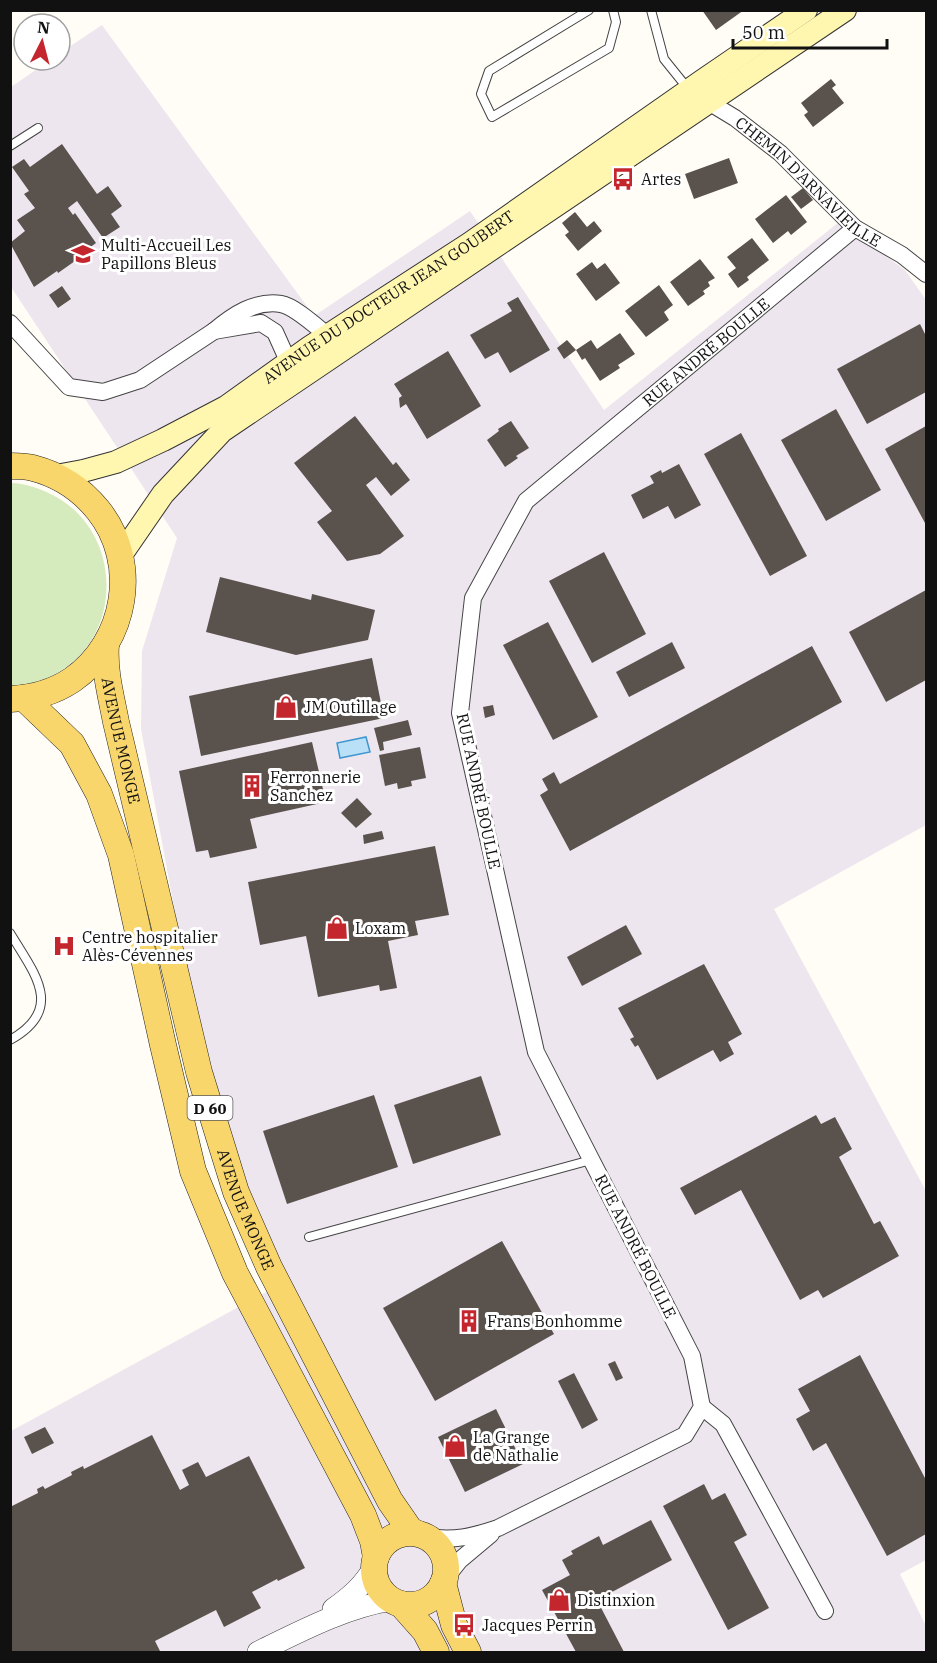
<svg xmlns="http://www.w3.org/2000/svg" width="937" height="1663" font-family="'IBM Plex Serif',serif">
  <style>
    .industrial { fill: #eee6ef }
    .green { fill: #d5ebbd }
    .water { fill: #b9e0f7; stroke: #3f96cf; stroke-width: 1.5 }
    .building { fill: #5a524d }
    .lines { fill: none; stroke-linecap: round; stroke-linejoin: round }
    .service-casing { stroke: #444; stroke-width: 10 }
    .minor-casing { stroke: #444; stroke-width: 18 }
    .tertiary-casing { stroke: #444; stroke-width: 22 }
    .secondary-casing { stroke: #333; stroke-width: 24 }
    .primary-casing { stroke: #222; stroke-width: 27 }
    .service { stroke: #fff; stroke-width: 8 }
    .minor { stroke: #fff; stroke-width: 16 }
    .tertiary { stroke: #fff; stroke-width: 21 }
    .secondary { stroke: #fff6b0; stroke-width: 22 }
    .primary { stroke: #f9d66b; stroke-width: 26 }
    .labels { text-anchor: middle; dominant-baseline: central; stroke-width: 6; stroke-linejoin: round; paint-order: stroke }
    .shield { fill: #fff; stroke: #585858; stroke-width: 1.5 }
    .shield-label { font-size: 15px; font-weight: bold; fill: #111 }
    .poi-label { font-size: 16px; fill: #111; stroke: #fff; text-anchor: start }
    .street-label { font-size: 16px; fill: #111; stroke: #fff }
  </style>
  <rect width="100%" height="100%" fill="#fffdf5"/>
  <!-- industrial -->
  <path class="industrial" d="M102,25L314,316L470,211L604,410L839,222L905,270L926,300V825L774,909L926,1191V1560L900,1574L926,1626V1652H11V1431L281,1284L255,1222L199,1042L141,729L142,651L177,538L11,287V87L50,60H60V53Z"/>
  <!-- green -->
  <path class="green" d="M10,483C27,483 44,490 58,498C121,535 123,631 62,670C46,681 29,685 10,687Z"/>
  <!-- water -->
  <path class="water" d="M366,737L370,752L340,758L337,743Z"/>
  <!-- building -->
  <g class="building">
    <path d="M702,10H744L716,30Z"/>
    <path d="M831,79L836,85L832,88L844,103L813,127L804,115L808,112L801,103Z"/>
    <path d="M62,144L97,194L108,186L122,206L111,214L120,227L103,238L77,201L68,208L73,215L75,213L96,243L74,259L75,261L58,273L57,271L34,287L10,243L25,231L17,220L35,208L24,194L29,191L12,167L24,159L30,167Z"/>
    <path d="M729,158L738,183L694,199L685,174Z"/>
    <path d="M803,188L813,200L801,209L791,197Z"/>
    <path d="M786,195L807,222L791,235L788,231L773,243L755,219Z"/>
    <path d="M575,212L587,227L594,221L602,231L578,251L565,235L569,232L562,223Z"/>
    <path d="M752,238L769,260L747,277L749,280L738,288L728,274L736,268L727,257Z"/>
    <path d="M700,259L715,278L708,282L710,286L703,291L705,294L688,306L670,282Z"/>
    <path d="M592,262L597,269L605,263L620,283L596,301L576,274Z"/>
    <path d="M659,285L673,305L664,312L669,320L646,337L625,311Z"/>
    <path d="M62,286L71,299L58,308L49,295Z"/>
    <path d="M518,297L550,350L510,373L498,352L485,359L470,335L512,311L507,303Z"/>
    <path d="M920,324L926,336V392L867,424L837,369Z"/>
    <path d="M620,333L635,354L618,365L620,368L600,381L585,358L582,360L576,350L591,340L597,349Z"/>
    <path d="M567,340L576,350L564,359L557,348Z"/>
    <path d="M448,351L481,406L427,439L406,404L400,408L399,398L402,396L394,384Z"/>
    <path d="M836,409L881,490L826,521L781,440Z"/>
    <path d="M355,416L393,465L396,462L410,480L391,496L376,477L366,485L404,536L380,554L347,561L317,522L332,511L294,463Z"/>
    <path d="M511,421L529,448L516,456L518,458L505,467L487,440L499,431L498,429Z"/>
    <path d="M926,426V522L925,523L885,449Z"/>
    <path d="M741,433L807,556L770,576L704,454Z"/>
    <path d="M679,464L701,505L675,519L668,506L643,519L631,495L654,483L650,476L661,470L662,473Z"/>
    <path d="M604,552L646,634L592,663L549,581Z"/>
    <path d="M220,577L311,600L312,594L375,610L368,640L296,655L206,632Z"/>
    <path d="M926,590V680L886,702L849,632Z"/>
    <path d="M548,622L598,717L553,740L503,645Z"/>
    <path d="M672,642L685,668L629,697L616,672Z"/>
    <path d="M812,646L842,702L570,851L540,795L548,790L542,779L554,772L560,784Z"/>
    <path d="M372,658L384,718L201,756L189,696Z"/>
    <path d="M493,705L495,715L485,718L483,707Z"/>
    <path d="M408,720L412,735L383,742L384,750L380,751L374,728Z"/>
    <path d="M312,742L326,802L250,819L257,848L210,858L208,850L196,852L179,771Z"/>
    <path d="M420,747L426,778L411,781L412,786L398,789L397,783L385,786L379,755Z"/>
    <path d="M357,798L372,814L356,828L341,813Z"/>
    <path d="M382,831L384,839L364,844L363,835Z"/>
    <path d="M435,846L449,915L415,921L418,935L388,941L397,988L380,991L379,985L318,997L306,936L260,945L248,882Z"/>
    <path d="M626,925L642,954L582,986L567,957Z"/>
    <path d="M704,964L742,1034L728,1042L734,1054L720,1062L713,1050L657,1080L638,1045L635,1047L630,1039L634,1037L618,1008Z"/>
    <path d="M481,1076L501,1135L413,1164L394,1105Z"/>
    <path d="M374,1095L398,1167L287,1204L263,1131Z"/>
    <path d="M816,1115L821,1124L835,1117L852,1149L839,1157L874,1224L880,1221L899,1256L823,1298L818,1290L800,1300L741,1190L695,1215L680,1188Z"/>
    <path d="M502,1241L554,1334L435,1401L383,1308Z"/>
    <path d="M860,1355L926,1480V1534L887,1556L826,1443L813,1451L796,1419L810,1411L798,1389Z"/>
    <path d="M615,1361L623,1378L616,1381L608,1364Z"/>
    <path d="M574,1373L598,1420L582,1429L558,1381Z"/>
    <path d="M496,1409L523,1464L465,1492L438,1437Z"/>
    <path d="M45,1427L54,1443L32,1454L24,1437Z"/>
    <path d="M152,1435L180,1490L189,1485L182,1470L198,1462L206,1477L249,1456L305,1568L278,1581L277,1579L252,1592L261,1608L224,1627L216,1610L155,1641L160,1651L156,1652H10V1507L38,1493L37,1489L43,1486L45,1489L72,1475L71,1472L83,1466L84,1469Z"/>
    <path d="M704,1484L712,1500L725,1493L747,1535L734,1542L769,1608L728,1630L663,1506Z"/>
    <path d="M651,1520L672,1560L597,1600L624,1652H576L542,1590L570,1575L562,1560L573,1554L571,1551L599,1536L603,1545Z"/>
  </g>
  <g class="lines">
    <!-- service casing -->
    <g class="service-casing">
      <g id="service">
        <path d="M589,10L489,71L481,94L492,117L609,48L616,22L613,10"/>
        <path d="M651,10L664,59L689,90"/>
        <path d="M10,146L38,128"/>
        <path d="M10,933C34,973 66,1009 10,1040"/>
        <path d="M309,1237L591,1160"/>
      </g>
    </g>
    <!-- minor casing -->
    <g class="minor-casing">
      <g id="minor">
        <path id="s1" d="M702,98L735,118L780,153L855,228L902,255L926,274"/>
        <path d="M10,323L69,387L103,392L140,380L214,331"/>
        <path d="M293,372L275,332L261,323L214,331C233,315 255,300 281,304C294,306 317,327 327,335"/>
        <path d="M702,1407L723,1424L825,1611"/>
        <path id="s2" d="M426,1537C455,1541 471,1537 498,1528L685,1435L702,1407L692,1356L536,1052L460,713L473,598L526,501L855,228"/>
        <path d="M444,1580L460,1560L491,1534"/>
      </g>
    </g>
    <!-- tertiary casing -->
    <g class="tertiary-casing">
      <g id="tertiary">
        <path d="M333,1609C351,1596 363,1586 374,1567"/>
        <path d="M258,1652C301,1631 344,1608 392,1600"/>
      </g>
    </g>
    <!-- secondary casing -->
    <g class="secondary-casing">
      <g id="secondary">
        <path id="s3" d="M56,476L83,471L116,462L163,440L226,407L310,347L469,244L702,81L806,10"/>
        <path d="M121,555L163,494L222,431L845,10"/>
      </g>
    </g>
    <!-- primary casing -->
    <g class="primary-casing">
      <g id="primary">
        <path d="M10,466C18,466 26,466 33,468C60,475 81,489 98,510C140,562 127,642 72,680C54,692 32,698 11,699"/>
        <path id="s4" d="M106,644C104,671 111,696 116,722L199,1072L236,1192L269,1267L390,1501L410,1530L416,1533"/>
        <path d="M24,698L72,744L99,794L121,855L163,1045L193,1171L235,1273L363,1515L373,1541L376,1557"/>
        <circle cx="410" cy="1569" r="36"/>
        <path d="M443,1583L454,1625L468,1652"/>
        <path d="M401,1604L425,1631L436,1652"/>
      </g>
    </g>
    <!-- service -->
    <use href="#service" class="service"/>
    <!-- minor -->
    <use href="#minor" class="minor"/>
    <!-- tertiary -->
    <use href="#tertiary" class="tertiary"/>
    <!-- secondary -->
    <use href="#secondary" class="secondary"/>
    <!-- primary -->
    <use href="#primary" class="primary"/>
  </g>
  <!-- icons -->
  <defs>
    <g id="bus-bare" transform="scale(1.8)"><path d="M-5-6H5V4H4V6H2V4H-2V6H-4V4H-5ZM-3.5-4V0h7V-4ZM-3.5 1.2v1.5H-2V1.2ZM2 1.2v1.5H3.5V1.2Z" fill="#c4262e" stroke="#fff" stroke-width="2.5" paint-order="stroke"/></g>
    <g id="school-bare" transform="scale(1.8)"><path d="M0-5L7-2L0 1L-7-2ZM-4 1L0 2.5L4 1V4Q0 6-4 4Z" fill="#c4262e" stroke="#fff" stroke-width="2.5" paint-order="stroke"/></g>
    <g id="shop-bare" transform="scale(1.8)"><path d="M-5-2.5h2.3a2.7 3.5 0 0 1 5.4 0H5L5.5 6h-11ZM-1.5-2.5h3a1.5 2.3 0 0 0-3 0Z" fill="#c4262e" stroke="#fff" stroke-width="2.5" paint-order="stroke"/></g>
    <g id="building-bare" transform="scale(1.8)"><path d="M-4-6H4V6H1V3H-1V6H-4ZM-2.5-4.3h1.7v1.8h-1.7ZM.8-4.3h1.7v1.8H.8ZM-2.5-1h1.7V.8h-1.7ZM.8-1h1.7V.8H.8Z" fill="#c4262e" stroke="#fff" stroke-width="2.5" paint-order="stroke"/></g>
    <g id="hospital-bare" transform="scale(1.8)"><path d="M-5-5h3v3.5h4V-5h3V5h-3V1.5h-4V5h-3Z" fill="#c4262e" stroke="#fff" stroke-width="2.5" paint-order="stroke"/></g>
  </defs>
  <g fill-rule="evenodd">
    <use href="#bus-bare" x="623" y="179"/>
    <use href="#school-bare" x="83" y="254"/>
    <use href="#shop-bare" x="286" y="707"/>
    <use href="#building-bare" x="252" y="786"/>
    <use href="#shop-bare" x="337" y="928"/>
    <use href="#hospital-bare" x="64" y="946"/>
    <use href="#building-bare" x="469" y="1321"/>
    <use href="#shop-bare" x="455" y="1446"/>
    <use href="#shop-bare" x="559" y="1600"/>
    <use href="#bus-bare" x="464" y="1625"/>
  </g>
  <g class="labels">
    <!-- shield labels -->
    <rect class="shield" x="187.5" y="1096" width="45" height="24" rx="4.5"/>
    <g class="shield-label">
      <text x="210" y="1108">D 60</text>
    </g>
    <!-- poi labels -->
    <g class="poi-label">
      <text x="641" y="179">Artes</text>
      <text x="101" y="245">Multi-Accueil Les<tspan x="101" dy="18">Papillons Bleus</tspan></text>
      <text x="304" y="707">JM Outillage</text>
      <text x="270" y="777">Ferronnerie<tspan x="270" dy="18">Sanchez</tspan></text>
      <text x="355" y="928">Loxam</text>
      <text x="82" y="937">Centre hospitalier<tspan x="82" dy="18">Alès-Cévennes</tspan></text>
      <text x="487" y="1321">Frans Bonhomme</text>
      <text x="473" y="1437">La Grange<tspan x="473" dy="18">de Nathalie</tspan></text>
      <text x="577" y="1600">Distinxion</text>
      <text x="482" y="1625">Jacques Perrin</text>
    </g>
    <!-- street labels -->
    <g class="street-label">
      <text stroke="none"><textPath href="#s1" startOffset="136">CHEMIN D'ARNAVIEILLE</textPath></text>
      <text stroke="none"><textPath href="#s3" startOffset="381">AVENUE DU DOCTEUR JEAN GOUBERT</textPath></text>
      <text stroke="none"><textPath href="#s2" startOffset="1516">RUE ANDRÉ BOULLE</textPath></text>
      <text stroke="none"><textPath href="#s4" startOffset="98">AVENUE MONGE</textPath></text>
      <text transform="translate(479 791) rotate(78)">RUE ANDRÉ BOULLE</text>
      <text stroke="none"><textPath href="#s4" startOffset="584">AVENUE MONGE</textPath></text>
      <text transform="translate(636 1246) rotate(63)">RUE ANDRÉ BOULLE</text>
    </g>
  </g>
  <!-- border -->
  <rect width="937" height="1663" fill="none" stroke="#111111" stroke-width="24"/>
  <!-- north arrow -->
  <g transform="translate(42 42) rotate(6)"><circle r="28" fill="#ffffff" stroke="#a0a0a0" stroke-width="1.5"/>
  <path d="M0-4.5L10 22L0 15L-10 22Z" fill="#c4262e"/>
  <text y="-9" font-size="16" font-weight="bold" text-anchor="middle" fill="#111111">N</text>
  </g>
  <!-- scale -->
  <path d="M733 39v9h154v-9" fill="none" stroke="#111111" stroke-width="3"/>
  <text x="742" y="39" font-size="18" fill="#111111" stroke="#ffffff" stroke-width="4.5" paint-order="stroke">50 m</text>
</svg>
